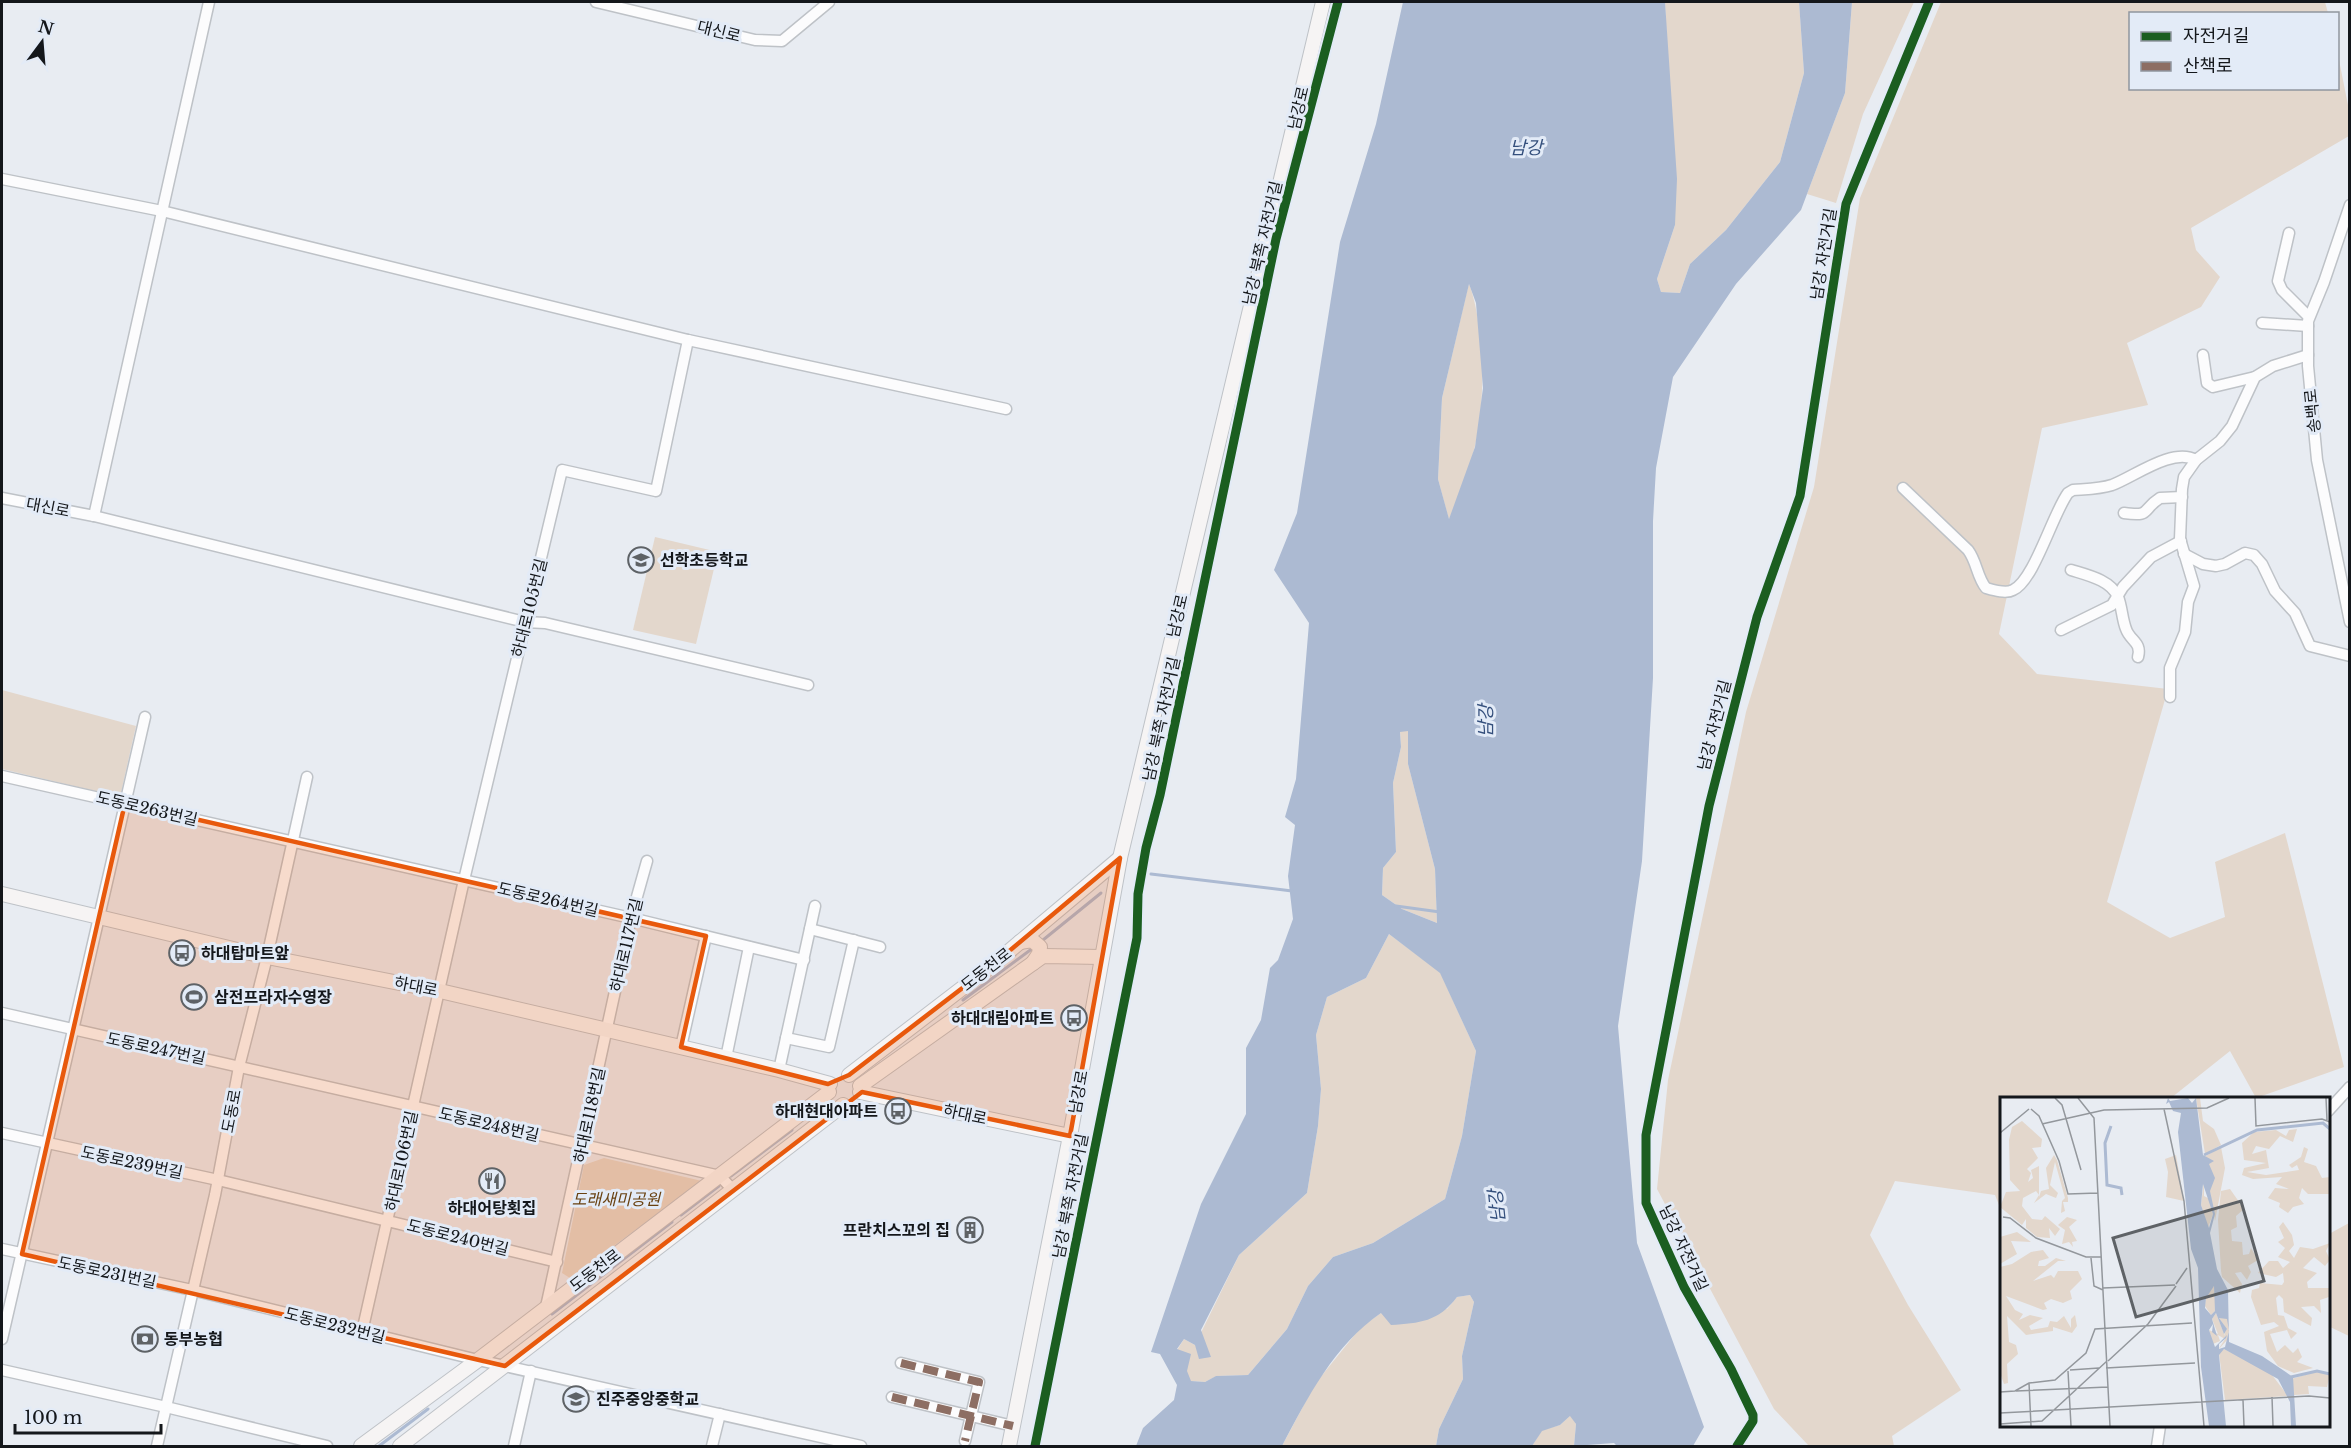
<svg xmlns="http://www.w3.org/2000/svg" width="2351" height="1448" font-family="'Libre Baskerville','Noto Sans KR',serif">
  <style>
    .green { fill: #e3d7cc }
    .water { fill: #acbad2; fill-rule: evenodd }
    .lines { fill: none; stroke-linecap: round; stroke-linejoin: round }
    .stream { stroke: #acbad2; stroke-width: 3 }
    .street-casing { stroke: #bec2c7; stroke-width: 13 }
    .secondary-casing { stroke: #bec2c7; stroke-width: 16 }
    .street { stroke: #fcfcfd; stroke-width: 10 }
    .secondary { stroke: #f6f4f4; stroke-width: 14 }
    .quiet { stroke: #8d6e63; stroke-width: 8; stroke-dasharray: 15 8; stroke-linecap: butt }
    .cycleway-casing { stroke: #e3ebf7; stroke-width: 13 }
    .cycleway { stroke: #1b5e20; stroke-width: 9 }
    .marked { fill: #e8590c; fill-opacity: 0.2; stroke: #e8590c; stroke-width: 4.5; stroke-linejoin: round }
    .labels { text-anchor: middle; dominant-baseline: central; stroke-width: 6; stroke-linejoin: round; paint-order: stroke }
    .street-label { font-size: 16px; fill: #14171b; stroke: #e3ebf7 }
    .poi-label { font-size: 16px; font-weight: bold; fill: #14171b; stroke: #e3ebf7; text-anchor: start }
    .park-label { font-size: 16px; font-style: italic; fill: #694110; stroke: #e3ebf7 }
    .water-label { font-size: 18px; font-style: italic; fill: #344f7c; stroke: #e3ebf7 }
    .inset-river { fill: none; stroke: #acbad2; stroke-width: 3 }
    .inset-road { fill: none; stroke: #93979c; stroke-width: 1.5 }
    .view { fill: #5e6266; fill-opacity: 0.15; stroke: #5e6266; stroke-width: 3 }
    .inset-edge { fill: none; stroke: #14171b; stroke-width: 3 }
  </style>
  <rect width="100%" height="100%" fill="#e8ecf2"/>
  <!-- green -->
  <g class="green">
    <path d="M1665,2H1799L1804,73L1780,162L1726,230L1690,264L1680,293L1661,292L1657,279L1675,225Z"/>
    <path d="M1852,2H1914L1863,114L1836,203L1807,194L1845,93Z"/>
    <path d="M1941,2H2325L2328,13L2130,14V88H2338V55L2349,110V136L2191,228L2196,250L2220,277L2201,307L2127,343L2148,405L2042,428L1999,634L2037,674L2168,689L2107,902L2170,938L2225,917L2215,862L2285,833L2344,1067L2256,1098L2230,1051L2171,1098H2002L2001,1210L1995,1195L1895,1181L1870,1235L1908,1305L1961,1390L1892,1436L1894,1446H1809L1774,1409L1657,1189L1668,1080L1746,712L1814,487L1860,198Z"/>
    <path d="M1469,283C1485,329 1486,399 1475,446C1469,471 1458,496 1449,520L1438,479L1442,398Z"/>
    <path d="M655,537L718,552L696,644L633,630Z"/>
    <path d="M2,690L136,726L120,797L2,769Z"/>
    <path d="M1400,731H1409L1408,764L1435,869L1437,923L1402,909L1382,895L1383,868L1396,852L1393,783L1401,747Z"/>
    <path d="M1389,934L1440,972L1476,1051L1462,1136L1445,1199L1373,1243L1333,1257L1308,1286L1287,1329L1248,1375L1217,1376L1205,1382L1190,1381L1177,1350L1184,1339L1195,1345L1239,1255L1307,1193L1318,1126L1321,1089L1316,1035L1327,997L1366,978Z"/>
    <path d="M604,1158L702,1181L570,1278L562,1273L584,1165Z"/>
    <path d="M2349,1223V1336L2328,1326L2329,1234Z"/>
    <path d="M1470,1295L1474,1302L1462,1356L1463,1379L1439,1429L1436,1446H1282L1315,1384L1361,1327L1381,1313L1447,1309L1457,1297Z"/>
    <path d="M1571,1415L1576,1424L1574,1446H1532L1542,1430L1560,1425Z"/>
  </g>
  <!-- water -->
  <path class="water" d="M1403,2H1665L1677,179L1675,225L1657,279L1661,292L1680,293L1690,264L1726,230L1780,162L1804,73L1799,2H1852L1845,93L1801,210L1736,284L1673,377L1656,468L1653,521V678L1642,861L1618,1026L1637,1243L1704,1427L1693,1446H1617L1614,1443L1574,1446L1576,1424L1570,1416L1560,1425L1542,1431L1532,1446H1436L1439,1429L1463,1379L1462,1356L1474,1302L1470,1295L1457,1297C1438,1322 1420,1323 1391,1325L1381,1313C1334,1345 1308,1397 1282,1446L1213,1445L1136,1446L1143,1428L1174,1400L1177,1385L1160,1354L1151,1352L1201,1204L1246,1114V1048L1261,1020L1270,968L1278,960L1293,919L1288,876L1295,825L1285,817L1296,779L1309,623L1274,570L1297,513L1340,242L1376,124ZM1469,284L1476,303L1483,388L1475,447L1449,519L1438,479L1442,398ZM1408,731V764L1435,869L1437,923L1402,909L1382,895L1383,868L1396,852L1393,783L1401,747L1400,732ZM1389,934L1440,973L1476,1051L1462,1136L1445,1199L1373,1243L1333,1257L1308,1286L1287,1329L1248,1375L1216,1376L1205,1382L1191,1381L1187,1371L1191,1354L1177,1349L1184,1339L1195,1345L1199,1359L1211,1357L1201,1330L1239,1255L1307,1193L1318,1126L1321,1089L1316,1035L1327,997L1366,978Z"/>
  <g class="lines">
    <!-- stream -->
    <g class="stream">
      <path d="M1151,874L1292,891"/>
      <path d="M1396,906L1440,912"/>
      <path d="M1043,940L1101,893"/>
      <path d="M963,1000L1033,948"/>
      <path d="M731,1176L792,1130"/>
      <path d="M681,1215L719,1186"/>
      <path d="M552,1314L672,1222"/>
      <path d="M379,1446L428,1409"/>
    </g>
    <!-- street casing -->
    <g class="street-casing">
      <g id="street">
        <path d="M596,2L755,40L782,41L829,2"/>
        <path d="M2,179L162,211L688,340L1006,409"/>
        <path d="M2350,205L2324,282L2308,321V366L2317,460L2350,622"/>
        <path d="M2289,233L2278,281L2282,290L2309,317"/>
        <path d="M2262,323L2308,326"/>
        <path d="M2203,355L2207,383L2213,387L2255,377"/>
        <path d="M1903,488L1968,550C1977,562 1977,577 1986,588C1993,590 2006,594 2013,590C2034,581 2053,513 2068,493L2073,490C2086,489 2100,489 2112,485C2134,477 2172,447 2196,460"/>
        <path d="M2,498L94,516L525,622L545,623L808,685"/>
        <path d="M2124,513C2152,517 2141,510 2160,498L2182,497"/>
        <path d="M94,516L209,2"/>
        <path d="M2184,554L2203,564L2216,566L2225,564L2245,553L2254,555L2262,564L2275,591L2295,613L2310,646L2350,656"/>
        <path d="M2071,570C2087,575 2111,580 2118,597C2122,607 2122,619 2126,629C2130,641 2142,642 2138,657"/>
        <path d="M2061,630L2112,605L2123,587L2151,557L2181,541"/>
        <path d="M2170,697V668L2185,632L2188,602L2194,586L2180,539L2182,489L2184,477L2196,460L2220,441L2232,426L2255,377L2273,366L2308,355"/>
        <path d="M2,776L631,918L804,960"/>
        <path d="M810,929L880,947"/>
        <path d="M2,1013L720,1176L733,1190"/>
        <path d="M786,1038L829,1047L854,940"/>
        <path d="M681,1047L706,936"/>
        <path d="M726,1058L749,947"/>
        <path d="M779,1070L815,906"/>
        <path d="M2328,1111L2350,1087"/>
        <path d="M2,1133L218,1180L557,1262"/>
        <path d="M2,1249L192,1290L478,1360L861,1446"/>
        <path d="M546,1307L631,918L647,861"/>
        <path d="M362,1332L464,880L562,470L656,491L688,340"/>
        <path d="M2,1339L145,717"/>
        <path d="M901,1363L979,1382L965,1441"/>
        <path d="M2,1370L166,1407L327,1446"/>
        <path d="M892,1397L1013,1426"/>
        <path d="M157,1446L215,1195L239,1067L267,957L307,777"/>
        <path d="M514,1446L531,1371"/>
        <path d="M712,1446L720,1414"/>
        <path d="M2157,1446L2160,1426"/>
      </g>
    </g>
    <!-- secondary casing -->
    <g class="secondary-casing">
      <g id="secondary">
        <path d="M2,894L267,957L440,991L779,1070L830,1084"/>
        <path d="M1020,942L1032,940L1040,947L1039,954L1033,963"/>
        <path d="M849,1075L995,963L1120,858"/>
        <path d="M860,1086L1043,956L1102,957"/>
        <path d="M860,1092L1070,1136"/>
        <path d="M361,1446L478,1360L829,1092"/>
        <path d="M400,1446L843,1105"/>
        <path d="M1009,1446L1070,1136L1120,858L1323,2"/>
      </g>
    </g>
    <!-- street -->
    <use href="#street" class="street"/>
    <!-- secondary -->
    <use href="#secondary" class="secondary"/>
    <!-- quiet -->
    <g class="quiet">
      <path d="M901,1363L979,1382L965,1441"/>
      <path d="M892,1397L1013,1426"/>
    </g>
    <!-- cycleway casing -->
    <g class="cycleway-casing">
      <g id="cycleway">
        <path d="M1035,1446L1137,938L1138,894L1146,848L1160,795L1276,239L1338,2"/>
        <path d="M1737,1446L1753,1421V1415L1731,1369L1684,1287L1646,1203V1135L1709,806L1757,617L1800,496L1846,204L1929,2"/>
      </g>
    </g>
    <!-- cycleway -->
    <use href="#cycleway" class="cycleway"/>
  </g>
  <!-- marked area -->
  <path class="marked" d="M125,803L706,936L681,1047L828,1084L849,1075L995,963L1120,858L1070,1136L862,1092L505,1366L22,1254Z"/>
  <!-- icons -->
  <defs>
    <g id="school-ring" transform="scale(1.35)"><circle r="9.5" fill="#e3ebf7" stroke="#5e6266" stroke-width="1.5"/><path d="M0-5L7-2L0 1L-7-2ZM-4 1L0 2.5L4 1V4Q0 6-4 4Z" fill="#5e6266"/></g>
    <g id="bus-ring" transform="scale(1.35)"><circle r="9.5" fill="#e3ebf7" stroke="#5e6266" stroke-width="1.5"/><path d="M-5-6H5V4H4V6H2V4H-2V6H-4V4H-5ZM-3.5-4V0h7V-4ZM-3.5 1.2v1.5H-2V1.2ZM2 1.2v1.5H3.5V1.2Z" fill="#5e6266"/></g>
    <g id="stadium-ring" transform="scale(1.35)"><circle r="9.5" fill="#e3ebf7" stroke="#5e6266" stroke-width="1.5"/><path d="M0-5a6.5 5 0 1 0 0 10a6.5 5 0 1 0 0-10ZM-3.5-1.8h7v3.6h-7Z" fill="#5e6266"/></g>
    <g id="restaurant-ring" transform="scale(1.35)"><circle r="9.5" fill="#e3ebf7" stroke="#5e6266" stroke-width="1.5"/><path d="M-5-6h1v4h1v-4h1v4h1v-4h1v5L-1.5 .5V6h-2V.5L-5-1ZM5-6V6H3V1.5H1.5Q1.5-4 5-6Z" fill="#5e6266"/></g>
    <g id="building-ring" transform="scale(1.35)"><circle r="9.5" fill="#e3ebf7" stroke="#5e6266" stroke-width="1.5"/><path d="M-4-6H4V6H1V3H-1V6H-4ZM-2.5-4.3h1.7v1.8h-1.7ZM.8-4.3h1.7v1.8H.8ZM-2.5-1h1.7V.8h-1.7ZM.8-1h1.7V.8H.8Z" fill="#5e6266"/></g>
    <g id="bank-ring" transform="scale(1.35)"><circle r="9.5" fill="#e3ebf7" stroke="#5e6266" stroke-width="1.5"/><path d="M-6-4H6V4H-6ZM0-2.3a2.3 2.3 0 1 0 0 4.6a2.3 2.3 0 1 0 0-4.6Z" fill="#5e6266"/></g>
  </defs>
  <g fill-rule="evenodd">
    <use href="#school-ring" x="641" y="560"/>
    <use href="#bus-ring" x="182" y="953"/>
    <use href="#stadium-ring" x="194" y="997"/>
    <use href="#bus-ring" x="1074" y="1018"/>
    <use href="#bus-ring" x="898" y="1111"/>
    <use href="#restaurant-ring" x="492" y="1181"/>
    <use href="#building-ring" x="970" y="1230"/>
    <use href="#bank-ring" x="145" y="1339"/>
    <use href="#school-ring" x="576" y="1399"/>
  </g>
  <g class="labels">
    <!-- street labels -->
    <g class="street-label">
      <text transform="translate(719 31) rotate(14)">대신로</text>
      <text transform="translate(1298 108) rotate(-77)">남강로</text>
      <text transform="translate(1262 243) rotate(-77)">남강 북쪽 자전거길</text>
      <text transform="translate(1823 254) rotate(-81)">남강 자전거길</text>
      <text transform="translate(2312 411) rotate(-96)">송백로</text>
      <text transform="translate(48 507) rotate(11)">대신로</text>
      <text transform="translate(529 608) rotate(-76)">하대로105번길</text>
      <text transform="translate(1177 616) rotate(-77)">남강로</text>
      <text transform="translate(1161 719) rotate(-78)">남강 북쪽 자전거길</text>
      <text transform="translate(1714 725) rotate(-76)">남강 자전거길</text>
      <text transform="translate(147 808) rotate(13)">도동로263번길</text>
      <text transform="translate(548 899) rotate(13)">도동로264번길</text>
      <text transform="translate(626 945) rotate(-77)">하대로117번길</text>
      <text transform="translate(986 969) rotate(-38)">도동천로</text>
      <text transform="translate(416 986) rotate(11)">하대로</text>
      <text transform="translate(156 1048) rotate(12)">도동로247번길</text>
      <text transform="translate(1078 1092) rotate(-80)">남강로</text>
      <text transform="translate(231 1111) rotate(-79)">도동로</text>
      <text transform="translate(965 1114) rotate(12)">하대로</text>
      <text transform="translate(589 1115) rotate(-78)">하대로118번길</text>
      <text transform="translate(489 1124) rotate(13)">도동로248번길</text>
      <text transform="translate(401 1161) rotate(-78)">하대로106번길</text>
      <text transform="translate(132 1162) rotate(12)">도동로239번길</text>
      <text transform="translate(1070 1196) rotate(-79)">남강 북쪽 자전거길</text>
      <text transform="translate(458 1237) rotate(14)">도동로240번길</text>
      <text transform="translate(1684 1248) rotate(65)">남강 자전거길</text>
      <text transform="translate(595 1270) rotate(-37)">도동천로</text>
      <text transform="translate(107 1272) rotate(12)">도동로231번길</text>
      <text transform="translate(335 1325) rotate(14)">도동로232번길</text>
    </g>
    <!-- poi labels -->
    <g class="poi-label">
      <text x="660" y="560">선학초등학교</text>
      <text x="201" y="953">하대탑마트앞</text>
      <text x="214" y="997">삼전프라자수영장</text>
      <text x="1054" y="1018" text-anchor="end">하대대림아파트</text>
      <text x="878" y="1111" text-anchor="end">하대현대아파트</text>
      <text x="492" y="1208" text-anchor="middle">하대어탕횟집</text>
      <text x="950" y="1230" text-anchor="end">프란치스꼬의 집</text>
      <text x="164" y="1339">동부농협</text>
      <text x="596" y="1399">진주중앙중학교</text>
    </g>
    <!-- park labels -->
    <g class="park-label">
      <text x="616" y="1199">도래새미공원</text>
    </g>
    <!-- water labels -->
    <g class="water-label">
      <text x="1526" y="148">남강</text>
      <text transform="translate(1486 721) rotate(-90)">남강</text>
      <text transform="translate(1497 1206) rotate(-96)">남강</text>
    </g>
  </g>
  <!-- overview -->
  <g transform="translate(2000 1097)">
    <rect width="330" height="330" fill="#e8ecf2"/>
    <path d="M196,1H200L203,24L214,32L221,48L205,57ZM22,24L42,42L41,50L32,51L38,61L27,72L31,76L28,85L33,81L31,73L39,69V100L41,94L49,92L46,71L54,58L57,63L68,101V105H63L65,114L61,116L62,104L65,101L55,65L50,88L58,96L56,101L46,97L34,106L39,98L36,94L23,101L22,109L32,122L42,123L45,119L60,132L55,139L49,131L50,141L37,140L26,131V122L22,128L0,110L6,95L20,94L10,83L9,43L12,30ZM297,32L293,45L280,39L269,52L256,49L252,57L266,53L269,71L247,75L266,78L299,73L297,68L292,71L289,68L301,60L304,50L308,52L304,65L316,69L322,81L330,80V97H308L302,91L299,101L304,107L293,110L288,116L279,110L280,106L268,101L275,91L289,92L276,87L282,80L253,82L242,78L244,71L266,66L244,63L242,46L254,35L276,33L286,39L289,33ZM221,50L225,71L215,124L204,60ZM176,58L184,104L166,100L168,75L165,62ZM204,84V99L210,102L213,117L208,131L201,108ZM230,92L244,112L236,119L237,130L231,133L232,144L242,145L243,158L249,157L251,151L258,163L248,169L251,175L247,183L241,175L235,176L242,187L240,196L222,180L221,174L218,123L221,94ZM67,120L77,123L69,130L77,144L72,145L73,150L69,145L62,147L65,133L58,128ZM283,125L292,138L294,148L289,154L294,161L300,150L313,152L330,146L326,154L330,163L325,169L314,160L303,171L317,176L307,185L308,191H329V200L320,203L321,216L314,209L301,210L312,221L311,229L284,215L283,202L279,198L276,201L278,218L284,219L288,231L297,236L291,242L287,233L270,237L277,255L285,248L293,256L298,251L302,260L297,265L313,271L294,276L278,269L267,254L264,235L279,229L274,225L261,228L251,200L252,193L259,191L260,186L282,188L284,185L283,176L276,180L258,176L269,164H278L283,171L290,165L278,160L285,151L278,145L284,141L279,130ZM17,135L31,145L11,144L17,157L0,167V140ZM43,153L49,161L39,164L38,169H45L56,161L66,164H58L33,184L51,178L54,181L58,174H78L82,182L70,194L72,202L63,206L51,202L44,206L47,212L43,213L6,199L15,213L23,217L19,223L30,218L43,221L29,229L31,233L48,230L50,224L57,225L64,219L71,231V222L75,218L77,229L72,236L53,230V234L26,238L7,219L9,245L16,248L18,257L7,267L8,286L4,287L0,276V170L12,167L31,155ZM214,189L216,213L211,218L205,209L206,196ZM221,194L226,201L229,234L228,242L218,253L225,242L218,238L220,244L213,247L209,233L218,237L212,222L216,216L225,239L224,233H227L219,221L225,209L218,201ZM224,252L269,274L288,299L225,303L219,256ZM316,275L330,277L327,290L308,289L309,297L294,298L291,282Z" fill="#e3d7cc"/>
    <path d="M168,1L170,4L188,1L192,6L196,1L203,58L214,64L209,67L215,81L210,94L215,117L210,136L217,172L228,193L229,245L262,259L293,280L296,329H291L290,305L278,282L224,252L219,258L226,329H209L201,270L198,171L191,152L178,35L181,16L173,14L169,5L166,7ZM203,87L213,117L209,131L201,108ZM214,189L215,214L211,218L205,211L206,201ZM216,216L224,237L227,232L219,221L227,222L229,234L225,250L219,252V247L226,241L227,238L215,250L209,233L213,227L212,235L217,239L212,222Z" fill="#acbad2" fill-rule="evenodd"/>
    <path class="inset-river" d="M111,29L105,46L107,88L121,91L122,98M204,58L257,33L323,26L330,32M291,280L317,274L330,277"/>
    <path class="inset-road" d="M55,1L62,8L81,73M78,1L94,21L110,329M255,1L256,29L322,22L330,25M326,1L327,23M31,12L39,19L59,64L68,97L98,96M164,12L184,104L204,329M42,27L104,13L207,11L229,1M0,36L29,12M0,63V96M3,120L10,121L36,141L86,160H101M91,161L94,189L103,193M176,187L187,171M103,191L175,188M108,264L148,227L176,189M106,271L195,266M70,273L99,271M68,274L71,329M29,286L31,329M16,294L108,290M0,295L15,294L29,286L55,283L86,256L95,232L192,226M272,300L273,329M243,303L244,329M0,316L309,299L330,301M0,327L42,324L107,264"/>
    <path class="view" d="M241,104L264,184L136,220L113,141Z"/>
    <rect width="330" height="330" class="inset-edge"/>
  </g>
  <!-- border -->
  <rect width="2351" height="1448" fill="none" stroke="#14171b" stroke-width="6"/>
  <!-- legend -->
  <rect x="2129" y="12" width="210" height="78" fill="#e3ebf7" stroke="#90969f" stroke-width="1.5"/>
  <rect x="2141" y="32" width="30" height="9" fill="#1b5e20" stroke="#90969f" stroke-width="1.5"/>
  <text x="2183" y="42" font-size="18" fill="#14171b">자전거길</text>
  <rect x="2141" y="62" width="30" height="9" fill="#8d6e63" stroke="#90969f" stroke-width="1.5"/>
  <text x="2183" y="72" font-size="18" fill="#14171b">산책로</text>
  <!-- north arrow -->
  <g transform="translate(42 42) rotate(16)" stroke="#e3ebf7" stroke-width="4.5" paint-order="stroke">
  <path d="M0-4.5L10 22L0 15L-10 22Z" fill="#14171b"/>
  <text y="-9" font-size="16" font-weight="bold" text-anchor="middle" fill="#14171b">N</text>
  </g>
  <!-- scale -->
  <path d="M15 1424v9h146v-9" fill="none" stroke="#14171b" stroke-width="3"/>
  <text x="24" y="1424" font-size="18" fill="#14171b" stroke="#e3ebf7" stroke-width="4.5" paint-order="stroke">100 m</text>
</svg>
